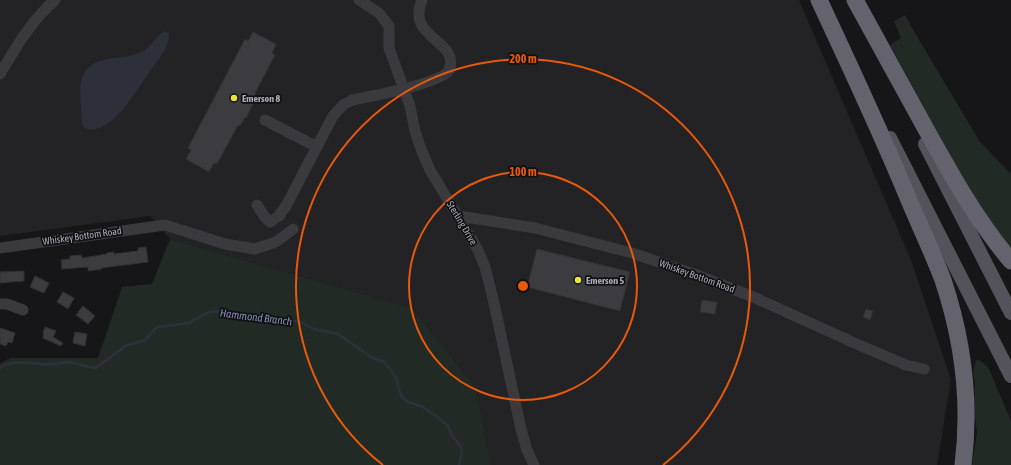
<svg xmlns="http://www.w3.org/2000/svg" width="1011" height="465" font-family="'Asap Condensed',sans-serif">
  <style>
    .built { fill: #232225 }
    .green { fill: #222a26 }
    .water { fill: #2d303b }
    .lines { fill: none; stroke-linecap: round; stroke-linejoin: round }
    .stream { stroke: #2d303b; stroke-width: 2.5 }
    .building { fill: #3c3b3f; stroke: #313033 }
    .minor { stroke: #3a393e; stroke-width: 11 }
    .major { stroke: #54535b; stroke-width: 14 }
    .highway { stroke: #64636d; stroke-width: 17 }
    .ring { fill: none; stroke: #e8590c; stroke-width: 2 }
    .poi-dot { fill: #e8e23e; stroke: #111113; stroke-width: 1.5 }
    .labels { text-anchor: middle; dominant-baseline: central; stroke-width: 3.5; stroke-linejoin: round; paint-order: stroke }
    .poi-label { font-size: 10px; font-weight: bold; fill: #a9a9b7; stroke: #111113; text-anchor: start }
    .street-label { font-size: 10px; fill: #a9a9b7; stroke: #111113 }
    .water-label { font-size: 11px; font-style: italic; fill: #828cb0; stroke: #111113 }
    .centre { fill: #e8590c; stroke: #111113; stroke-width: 2 }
    .ring-label { font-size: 12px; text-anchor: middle; font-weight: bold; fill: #e8590c; stroke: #111113; stroke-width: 3.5; stroke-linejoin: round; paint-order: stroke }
  </style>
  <rect width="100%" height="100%" fill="#161618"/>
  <!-- built -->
  <path class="built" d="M0,0H799L911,260L951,380L937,465H491L476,388L412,308L170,239L150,216L0,236Z"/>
  <!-- green -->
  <g class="green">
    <path d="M905,15L912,28L980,142L1011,174V249L970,193L890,45L901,38L894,21Z"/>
    <path d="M170,239L412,308L476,388L491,465H0V364L10,358H98L122,287L152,284Z"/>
    <path d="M976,360L981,361L989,369L1011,421V465H972L977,433L974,408L975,383L973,372Z"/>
  </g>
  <!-- water -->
  <path class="water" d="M164,31L169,33C170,48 156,62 148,74C136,91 110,138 84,128L82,124C82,97 71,65 108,59C119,57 131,57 141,52C150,48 156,37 164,31Z"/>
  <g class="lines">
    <!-- stream -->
    <path class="stream" d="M0,368C15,357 39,366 56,364C60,364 64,362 68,362C78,363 86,367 96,368L120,350L125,346L145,340L157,327L189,323L209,312L222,311L291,320L302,323L314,329L338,334L371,357L384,362L390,369L396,378L401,396L408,402L421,406L439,418L448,426L452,436L460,445L462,452L459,465"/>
  </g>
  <!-- building -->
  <g class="building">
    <path d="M253,32L276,44L272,53L275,55L255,93H256L251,103L253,104L246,118L245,117L240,126L238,125L217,164L214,163L209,172L186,159L191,150L188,148L245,39L248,41Z"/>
    <path d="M146,247L148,262L101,268L102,269L88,271V267L62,269L61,260L70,259V256L81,255L82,258L107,254V253L113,252L114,254L138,251V248Z"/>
    <path d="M537,249L630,272L620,311L527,287Z"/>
    <path d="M24,271V281L0,283V272Z"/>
    <path d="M35,276L49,283L44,293L30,287Z"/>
    <path d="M63,292L74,298L68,309L57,302Z"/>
    <path d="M702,300L717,302L715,314L700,312Z"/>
    <path d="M83,306L95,316L88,324L76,315Z"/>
    <path d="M866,309L873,311L870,320L863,317Z"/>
    <path d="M45,327L56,331L53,337L63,343L61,346L43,338L44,334L43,333Z"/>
    <path d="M0,328L15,333L12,343L8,342L6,346L0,344Z"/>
    <path d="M75,332L87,334L85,346L73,343Z"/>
  </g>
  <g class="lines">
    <!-- minor -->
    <g class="minor">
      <path d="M359,0L379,13L389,26V48L410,106L415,131L421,149L430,170L478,250L485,267L494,303L521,429L527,450L534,465"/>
      <path d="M0,74C16,47 31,21 55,0"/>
      <path d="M265,120L317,147"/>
      <path d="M257,205L264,216L270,222L279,216L286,206L333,116L343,105L352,100C368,97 444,83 449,70C461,40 405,39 422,0"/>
      <path d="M459,216L535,228L632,253L694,274L751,296L859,345L906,365L924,369"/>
      <path d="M0,248L165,225L225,244L255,249L276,242L293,229"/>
      <path d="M0,304H7L23,310"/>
    </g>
    <!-- major -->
    <g class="major">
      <path d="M890,138L1011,376"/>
      <path d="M925,144L1011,313"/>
    </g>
    <!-- highway -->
    <g class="highway">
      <path d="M819,0C849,64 879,128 906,193C918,222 932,251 943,280C963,340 971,402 963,465"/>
      <path d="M855,0C879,44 903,87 927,131C952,176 977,221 1011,261"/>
    </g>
  </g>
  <!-- distance rings -->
  <g class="ring">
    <circle cx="523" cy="286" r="114"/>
    <path d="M383 465A227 227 0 1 1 663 465"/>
  </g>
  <!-- markers -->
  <g class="poi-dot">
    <circle cx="234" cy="98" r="4"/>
    <circle cx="578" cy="280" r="4"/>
  </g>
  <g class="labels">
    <!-- poi labels -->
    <g class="poi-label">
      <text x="242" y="98">Emerson 8</text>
      <text x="586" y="280">Emerson 5</text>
    </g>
    <!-- street labels -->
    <g class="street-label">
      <text transform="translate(462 223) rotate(59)">Sterling Drive</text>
      <text transform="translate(82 236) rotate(-8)">Whiskey Bottom Road</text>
      <text transform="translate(697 276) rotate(20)">Whiskey Bottom Road</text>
    </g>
    <!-- water labels -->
    <g class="water-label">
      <text transform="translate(256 317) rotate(7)">Hammond Branch</text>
    </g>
  </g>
  <circle cx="523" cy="286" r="6" class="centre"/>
  <g class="ring-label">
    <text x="523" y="63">200 m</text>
    <text x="523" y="176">100 m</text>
  </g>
</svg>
